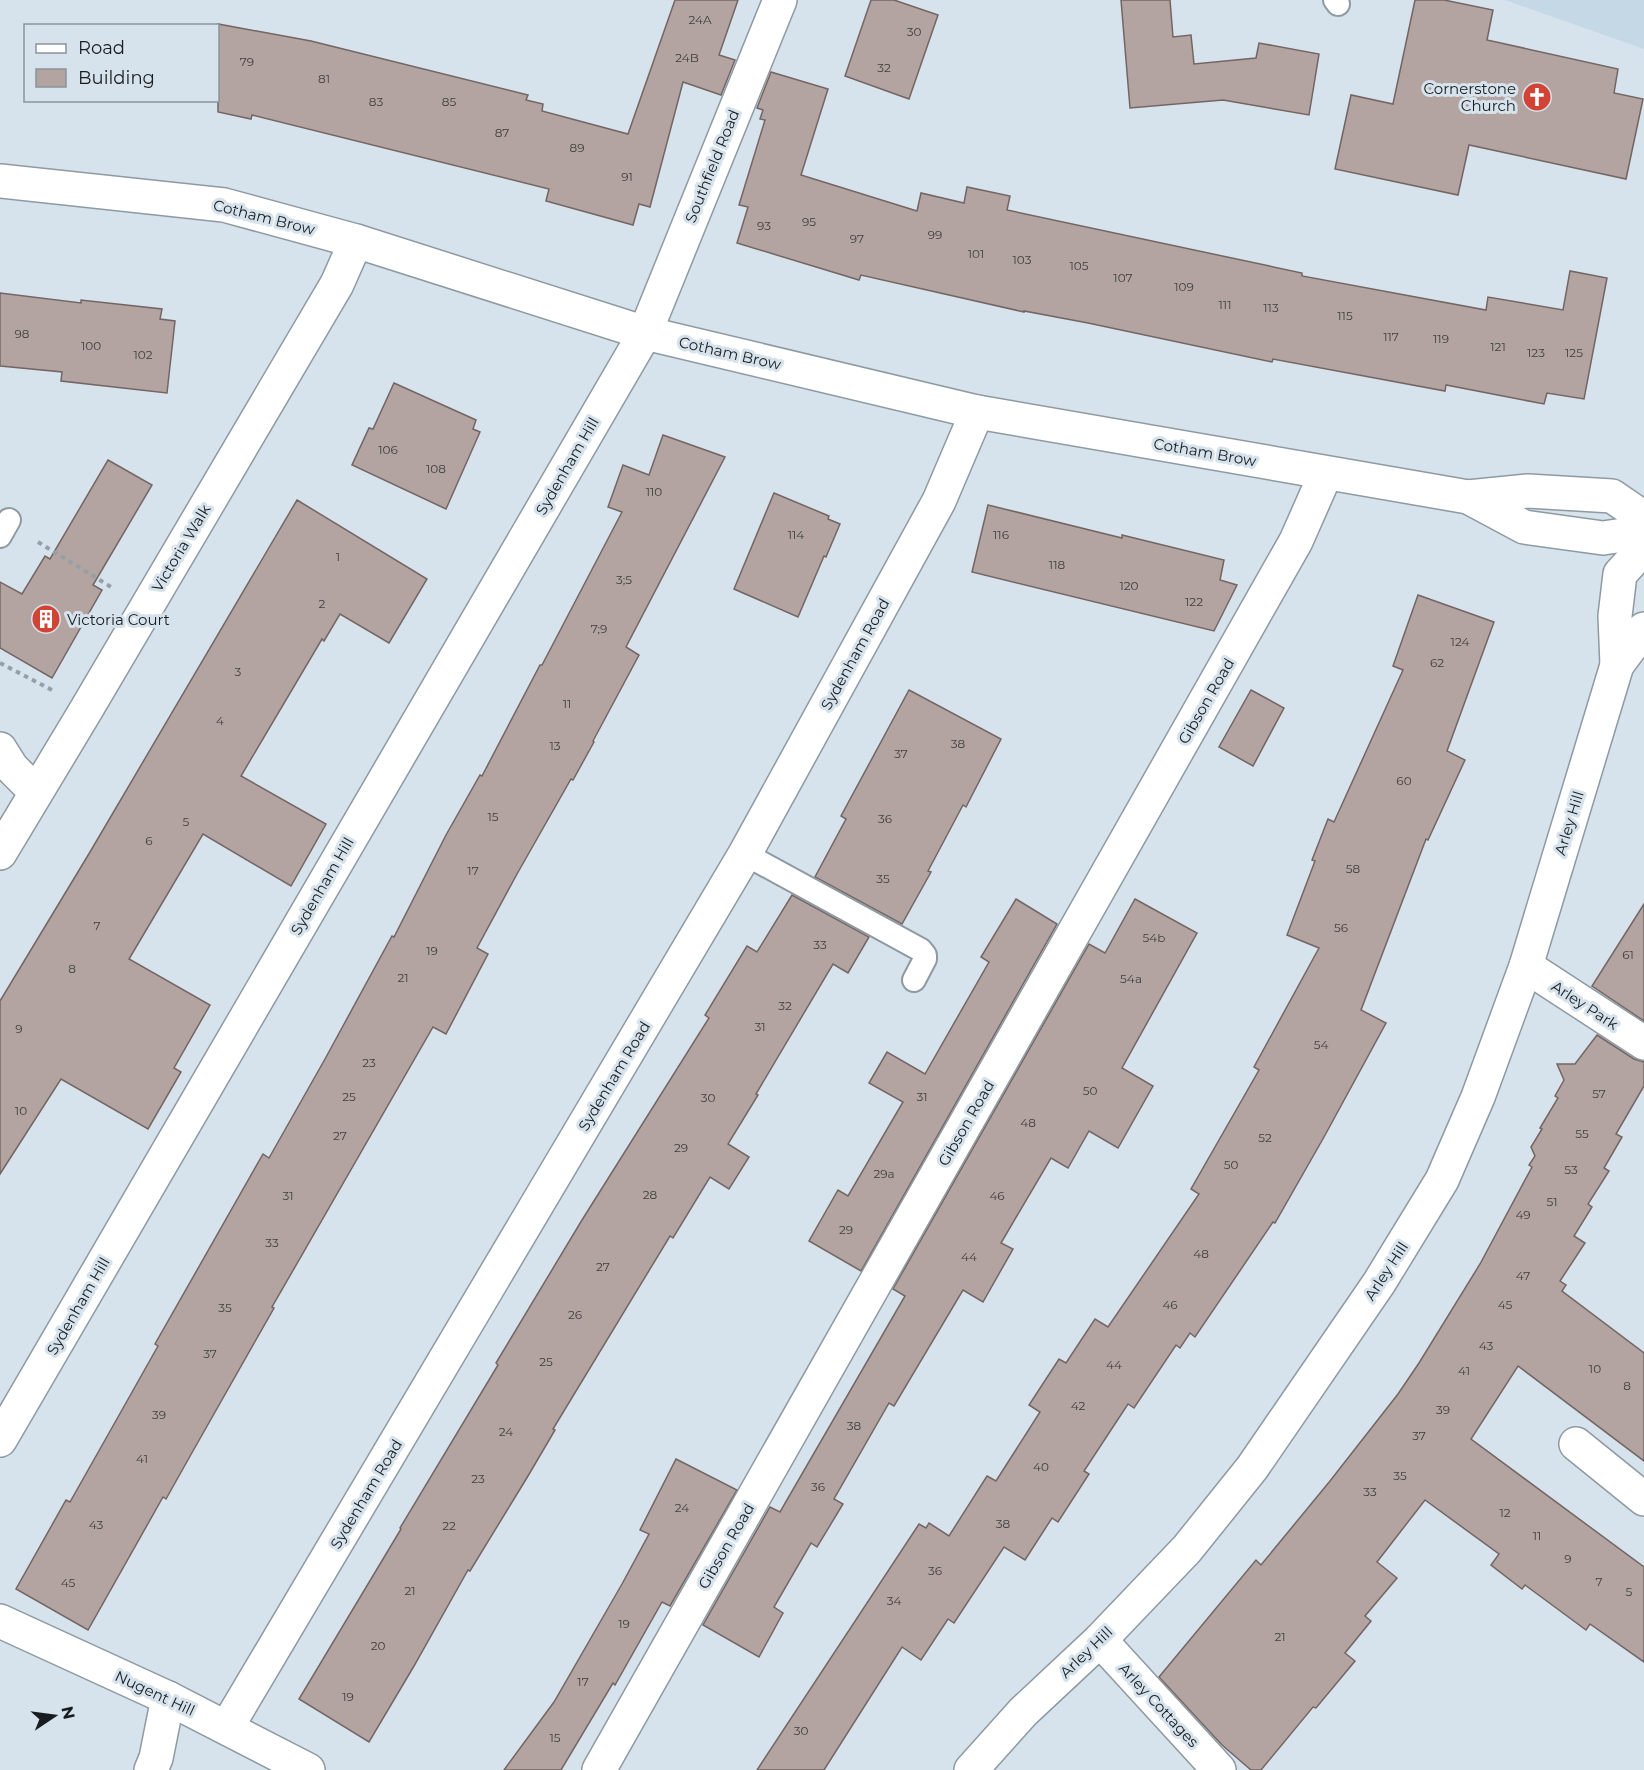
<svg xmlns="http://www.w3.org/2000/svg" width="1644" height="1770" font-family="Montserrat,sans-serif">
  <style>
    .built { fill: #c5d8e6 }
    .building { fill: #b3a4a1; stroke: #736563; stroke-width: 1.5 }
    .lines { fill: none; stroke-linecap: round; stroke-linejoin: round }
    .lane-casing { stroke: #8e9aa2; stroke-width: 26 }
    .street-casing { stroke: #8e9aa2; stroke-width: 36 }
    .secondary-casing { stroke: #8e9aa2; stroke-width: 36 }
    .path { stroke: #969fa6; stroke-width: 4; stroke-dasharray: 4.5 4.5; stroke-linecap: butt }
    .lane { stroke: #fff; stroke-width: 22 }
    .street { stroke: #fff; stroke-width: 33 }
    .secondary { stroke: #fff; stroke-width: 33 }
    .labels { text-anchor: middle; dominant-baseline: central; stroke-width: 6; stroke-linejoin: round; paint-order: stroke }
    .number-label { font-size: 12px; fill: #3f3f40 }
    .poi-label { font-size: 15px; fill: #181d20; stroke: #d7e3ec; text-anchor: end }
    .street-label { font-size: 15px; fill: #181d20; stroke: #d7e3ec }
  </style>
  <rect width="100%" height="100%" fill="#d7e3ec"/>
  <!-- built -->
  <path class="built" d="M1505,0H1644V49Z"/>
  <!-- building -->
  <g class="building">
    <path d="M675,0H738L719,55L735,60L721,95L683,82L650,207L639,204L633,225L546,201L549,189L252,115L251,119L218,112V24L311,41L528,95L526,100L543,104L542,111L628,134Z"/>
    <path d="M871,0H894L938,15L909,99L845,76Z"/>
    <path d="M1121,0H1170L1173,37L1191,35L1194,64L1256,58L1259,43L1319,54L1309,115L1223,100L1130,108Z"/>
    <path d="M1415,0H1444L1493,10L1487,40L1618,69L1614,93L1643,99L1626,179L1469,145L1458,195L1335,169L1351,95L1393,104Z"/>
    <path d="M771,72L828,89L801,175L917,211L921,193L964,203L967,187L1010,196L1007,210L1302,273V276L1486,310L1488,297L1563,310L1570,271L1607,278L1584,399L1547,393L1544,404L1446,385L1445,391L1273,359L1272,362L1088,323L1024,311V312L861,275L859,280L737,243L748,207L739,205L765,120L760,119L763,110L757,108Z"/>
    <path d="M0,293L81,303V300L162,309L160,319L175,321L167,393L61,381L62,372L0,366Z"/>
    <path d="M394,383L476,420L473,429L480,432L446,509L352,465L369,428L373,429Z"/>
    <path d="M663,435L725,457L626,647L639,655L593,741L594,742L573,780L571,779L517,874L477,948L488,954L446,1034L433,1027L272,1307L274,1308L189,1458L166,1499L163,1497L88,1630L16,1589L66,1500L70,1502L118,1417L158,1346L155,1344L263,1154L269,1158L325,1059L392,936L394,937L446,835L480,775L482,776L540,665H542L622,512L608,507L623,465L649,475Z"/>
    <path d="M108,460L152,485L93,585L102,590L52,678L0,648V582L22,594L45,556L50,559Z"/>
    <path d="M774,493L829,516L828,519L840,524L826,557L824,556L798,617L734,589Z"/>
    <path d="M297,500L427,579L389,643L340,614L324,641L322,639L241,776L326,824L291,886L203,834L129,959L210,1005L174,1068L181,1072L148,1129L61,1079L0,1174V1001L90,852Z"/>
    <path d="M988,505L1122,538V535L1224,560L1220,580L1237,585L1214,631L972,572Z"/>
    <path d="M1418,595L1494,622L1447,751L1465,760L1428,840L1426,839L1361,1010L1386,1023L1324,1137L1275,1223L1273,1222L1195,1337L1190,1333L1180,1348L1176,1345L1134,1408L1128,1404L1084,1471L1089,1474L1058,1522L1052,1518L1025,1560L1004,1547L954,1623L948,1619L921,1660L902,1647L824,1770H757L919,1524L926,1528L929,1523L949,1536L987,1476L996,1481L1040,1412L1029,1405L1059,1359L1066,1363L1095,1319L1108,1327L1199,1194L1191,1189L1259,1070L1254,1067L1319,948L1287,935L1315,861L1312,860L1328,819L1334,822L1403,670L1393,666Z"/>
    <path d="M909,690L1001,739L966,807L963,805L928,871L931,872L902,924L815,877L846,819L841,816Z"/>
    <path d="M1251,690L1284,708L1253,766L1219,747Z"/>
    <path d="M792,895L869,937L848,973L833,964L756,1094L758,1095L728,1144L749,1157L729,1189L710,1177L673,1238L670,1236L553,1429L555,1430L528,1476L470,1571L468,1570L414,1666L369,1742L299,1699L401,1529L400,1528L498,1365L496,1363L582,1220L709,1018L705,1015L747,946L757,952Z"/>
    <path d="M1016,899L1057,924L861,1271L809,1241L838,1190L848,1196L903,1102L869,1083L887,1052L925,1074L989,962L981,957Z"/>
    <path d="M1135,899L1197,933L1122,1068L1153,1086L1118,1148L1089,1131L1068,1168L1051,1158L1001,1243L1013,1249L983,1302L963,1290L894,1406L889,1403L834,1499L843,1504L817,1547L811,1543L774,1607L783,1613L759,1657L703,1625L770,1507L780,1512L905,1296L893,1289L1089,944L1105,953Z"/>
    <path d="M1644,904V1021L1592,986Z"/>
    <path d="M1597,1035L1634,1059L1644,1062V1086L1616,1134L1622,1137L1604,1168L1609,1171L1588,1204L1592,1207L1574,1236L1585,1243L1560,1281L1566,1285L1562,1291L1644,1353V1461L1518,1366L1471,1439L1644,1567V1662L1590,1624L1586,1630L1525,1585L1522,1589L1491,1565L1499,1554L1425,1500L1377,1562L1397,1578L1365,1616L1371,1621L1345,1653L1355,1661L1316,1708L1313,1707L1261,1770H1251L1222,1745L1159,1677L1256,1560L1261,1565L1330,1481L1398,1394L1419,1363L1480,1264L1532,1167L1529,1165L1535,1156L1531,1147L1542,1129L1540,1128L1558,1098L1555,1096L1564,1080L1557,1064H1575Z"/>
    <path d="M676,1459L737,1490L670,1606L662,1602L615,1685L613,1683L561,1770H504L554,1702L622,1584L649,1534L640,1530Z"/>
  </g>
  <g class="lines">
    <!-- lane casing -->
    <g class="lane-casing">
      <g id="lane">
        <path d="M1335,0L1338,4"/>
        <path d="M0,536L9,520"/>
        <path d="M745,854L921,950L925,955V959L914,980"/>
      </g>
    </g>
    <!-- street casing -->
    <g class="street-casing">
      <g id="street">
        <path d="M1617,665L1615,616L1620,574L1644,548"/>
        <path d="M0,749L12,768L36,792"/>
        <path d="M0,853L86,710L337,284L356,241"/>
        <path d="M1526,966L1644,1043"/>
        <path d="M0,1440L645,333L780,0"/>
        <path d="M1576,1444L1644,1499"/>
        <path d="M0,1621L168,1698L308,1770"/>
        <path d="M1100,1640L1219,1770"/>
        <path d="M227,1727L745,854L939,501L977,412"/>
        <path d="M151,1770L156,1758L168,1698"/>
        <path d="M599,1770L1296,541L1326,473"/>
        <path d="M971,1770L1023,1712L1100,1640L1187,1549L1252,1468L1379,1283L1442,1180L1478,1097L1526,966L1617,665L1644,629"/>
      </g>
    </g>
    <!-- secondary casing -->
    <g class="secondary-casing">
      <g id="secondary">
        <path d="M0,181L224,205L356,241L645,333L977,412L1468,497L1528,491L1612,496L1644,518"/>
        <path d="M1468,497L1524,527L1603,538L1644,532"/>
      </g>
    </g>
    <!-- path -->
    <g class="path">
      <path d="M38,542L111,587"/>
      <path d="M0,663L52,690"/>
    </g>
    <!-- lane -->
    <use href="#lane" class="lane"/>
    <!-- street -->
    <use href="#street" class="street"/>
    <!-- secondary -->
    <use href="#secondary" class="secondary"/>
  </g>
  <!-- icons -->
  <defs>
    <g id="church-disc" transform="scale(1.5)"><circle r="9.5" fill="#d04335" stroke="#d7e3ec"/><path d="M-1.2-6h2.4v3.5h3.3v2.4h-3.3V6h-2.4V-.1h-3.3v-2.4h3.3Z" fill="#fff"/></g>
    <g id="building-disc" transform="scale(1.5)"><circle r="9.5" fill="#d04335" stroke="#d7e3ec"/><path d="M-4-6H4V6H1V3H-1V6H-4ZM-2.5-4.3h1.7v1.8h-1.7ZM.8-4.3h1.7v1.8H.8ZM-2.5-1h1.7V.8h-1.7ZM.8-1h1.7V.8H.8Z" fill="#fff"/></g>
  </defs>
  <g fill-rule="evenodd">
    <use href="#church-disc" x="1537" y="97"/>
    <use href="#building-disc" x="46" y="619"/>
  </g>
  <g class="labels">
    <!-- number labels -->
    <g class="number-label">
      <text x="700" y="19">24A</text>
      <text x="914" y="31">30</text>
      <text x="687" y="57">24B</text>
      <text x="247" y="61">79</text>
      <text x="884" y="67">32</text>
      <text x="324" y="78">81</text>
      <text x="376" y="101">83</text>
      <text x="449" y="101">85</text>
      <text x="502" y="132">87</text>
      <text x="577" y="147">89</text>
      <text x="627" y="176">91</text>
      <text x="809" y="221">95</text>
      <text x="764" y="225">93</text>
      <text x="935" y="234">99</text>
      <text x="857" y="238">97</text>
      <text x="976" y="253">101</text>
      <text x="1022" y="259">103</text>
      <text x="1079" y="265">105</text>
      <text x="1123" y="277">107</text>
      <text x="1184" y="286">109</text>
      <text x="1225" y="304">111</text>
      <text x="1271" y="307">113</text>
      <text x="1345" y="315">115</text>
      <text x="22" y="333">98</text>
      <text x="1391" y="336">117</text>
      <text x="1441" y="338">119</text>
      <text x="91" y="345">100</text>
      <text x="1498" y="346">121</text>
      <text x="1536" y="352">123</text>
      <text x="1574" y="352">125</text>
      <text x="143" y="354">102</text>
      <text x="388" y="449">106</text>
      <text x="436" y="468">108</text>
      <text x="654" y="491">110</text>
      <text x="796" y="534">114</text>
      <text x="1001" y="534">116</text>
      <text x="338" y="556">1</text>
      <text x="1057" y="564">118</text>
      <text x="624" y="579">3;5</text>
      <text x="1129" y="585">120</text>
      <text x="1194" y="601">122</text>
      <text x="322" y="603">2</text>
      <text x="599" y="628">7;9</text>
      <text x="1460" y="641">124</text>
      <text x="1437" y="662">62</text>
      <text x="238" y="671">3</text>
      <text x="567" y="703">11</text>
      <text x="220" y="720">4</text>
      <text x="958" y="743">38</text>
      <text x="555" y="745">13</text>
      <text x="901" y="753">37</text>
      <text x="1404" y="780">60</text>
      <text x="493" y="816">15</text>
      <text x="885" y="818">36</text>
      <text x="186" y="821">5</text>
      <text x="149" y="840">6</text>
      <text x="1353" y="868">58</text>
      <text x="473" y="870">17</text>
      <text x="883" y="878">35</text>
      <text x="97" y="925">7</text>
      <text x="1341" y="927">56</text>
      <text x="1154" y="937">54b</text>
      <text x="820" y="944">33</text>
      <text x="432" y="950">19</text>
      <text x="1628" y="954">61</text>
      <text x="72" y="968">8</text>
      <text x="403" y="977">21</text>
      <text x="1131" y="978">54a</text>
      <text x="785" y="1005">32</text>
      <text x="760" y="1026">31</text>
      <text x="19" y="1028">9</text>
      <text x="1321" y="1044">54</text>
      <text x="369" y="1062">23</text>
      <text x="1090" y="1090">50</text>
      <text x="1599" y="1093">57</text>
      <text x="349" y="1096">25</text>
      <text x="922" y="1096">31</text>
      <text x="708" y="1097">30</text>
      <text x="21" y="1110">10</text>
      <text x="1028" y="1122">48</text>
      <text x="1582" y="1133">55</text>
      <text x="340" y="1135">27</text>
      <text x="1265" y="1137">52</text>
      <text x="681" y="1147">29</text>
      <text x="1231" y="1164">50</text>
      <text x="1571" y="1169">53</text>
      <text x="884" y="1173">29a</text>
      <text x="650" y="1194">28</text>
      <text x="288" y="1195">31</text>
      <text x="997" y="1195">46</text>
      <text x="1552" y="1201">51</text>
      <text x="1523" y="1214">49</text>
      <text x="846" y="1229">29</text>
      <text x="272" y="1242">33</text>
      <text x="1201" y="1253">48</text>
      <text x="969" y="1256">44</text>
      <text x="603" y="1266">27</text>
      <text x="1523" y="1275">47</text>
      <text x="1170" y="1304">46</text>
      <text x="1505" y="1304">45</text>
      <text x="225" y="1307">35</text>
      <text x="575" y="1314">26</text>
      <text x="1486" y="1345">43</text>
      <text x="210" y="1353">37</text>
      <text x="546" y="1361">25</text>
      <text x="1114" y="1364">44</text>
      <text x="1595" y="1368">10</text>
      <text x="1464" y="1370">41</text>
      <text x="1627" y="1385">8</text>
      <text x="1078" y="1405">42</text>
      <text x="1443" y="1409">39</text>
      <text x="159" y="1414">39</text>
      <text x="854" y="1425">38</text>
      <text x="506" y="1431">24</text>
      <text x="1419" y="1435">37</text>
      <text x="142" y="1458">41</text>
      <text x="1041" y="1466">40</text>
      <text x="1400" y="1475">35</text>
      <text x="478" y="1478">23</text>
      <text x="818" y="1486">36</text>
      <text x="1370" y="1491">33</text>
      <text x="682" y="1507">24</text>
      <text x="1505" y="1512">12</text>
      <text x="1003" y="1523">38</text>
      <text x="96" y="1524">43</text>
      <text x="449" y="1525">22</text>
      <text x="1537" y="1535">11</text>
      <text x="1568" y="1558">9</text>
      <text x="935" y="1570">36</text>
      <text x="1599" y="1581">7</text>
      <text x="68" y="1582">45</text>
      <text x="410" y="1590">21</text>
      <text x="1629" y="1591">5</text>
      <text x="894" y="1600">34</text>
      <text x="624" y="1623">19</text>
      <text x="1280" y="1636">21</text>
      <text x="378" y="1645">20</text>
      <text x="583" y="1681">17</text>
      <text x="348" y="1696">19</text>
      <text x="801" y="1730">30</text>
      <text x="555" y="1737">15</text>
    </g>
    <!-- poi labels -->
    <g class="poi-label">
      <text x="1516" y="88">Cornerstone<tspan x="1516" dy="17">Church</tspan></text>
      <text x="67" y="619" text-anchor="start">Victoria Court</text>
    </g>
    <!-- street labels -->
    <g class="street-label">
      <text transform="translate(712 166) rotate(-68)">Southfield Road</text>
      <text transform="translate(264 217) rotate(14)">Cotham Brow</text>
      <text transform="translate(730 353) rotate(13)">Cotham Brow</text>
      <text transform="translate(1205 452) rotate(10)">Cotham Brow</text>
      <text transform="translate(567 466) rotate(-60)">Sydenham Hill</text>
      <text transform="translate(181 548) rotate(-59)">Victoria Walk</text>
      <text transform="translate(855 654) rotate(-61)">Sydenham Road</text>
      <text transform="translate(1206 701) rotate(-60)">Gibson Road</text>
      <text transform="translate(1569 823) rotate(-73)">Arley Hill</text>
      <text transform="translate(322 886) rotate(-60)">Sydenham Hill</text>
      <text transform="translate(1585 1005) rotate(33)">Arley Park</text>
      <text transform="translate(614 1076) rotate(-59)">Sydenham Road</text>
      <text transform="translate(966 1123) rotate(-60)">Gibson Road</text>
      <text transform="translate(1386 1271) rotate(-57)">Arley Hill</text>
      <text transform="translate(78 1306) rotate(-60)">Sydenham Hill</text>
      <text transform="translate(366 1494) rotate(-59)">Sydenham Road</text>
      <text transform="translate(726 1546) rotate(-60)">Gibson Road</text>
      <text transform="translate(1086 1652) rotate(-44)">Arley Hill</text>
      <text transform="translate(155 1693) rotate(25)">Nugent Hill</text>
      <text transform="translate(1159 1705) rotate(47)">Arley Cottages</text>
    </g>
  </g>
  <!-- legend -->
  <rect x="24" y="24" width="195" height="78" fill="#d7e3ec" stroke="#8b949a" stroke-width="1.5"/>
  <rect x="36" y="44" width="30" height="9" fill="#ffffff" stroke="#8b949a" stroke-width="1.5"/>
  <text x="78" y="54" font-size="18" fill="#181d20">Road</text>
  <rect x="36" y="69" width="30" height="18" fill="#b3a4a1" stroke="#8b949a" stroke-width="1.5"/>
  <text x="78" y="84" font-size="18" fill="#181d20">Building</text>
  <!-- north arrow -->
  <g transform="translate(54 1716) rotate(77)" stroke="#d7e3ec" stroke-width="4.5" paint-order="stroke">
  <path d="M0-4.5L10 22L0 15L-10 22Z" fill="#181d20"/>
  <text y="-9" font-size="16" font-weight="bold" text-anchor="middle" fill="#181d20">N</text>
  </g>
</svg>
